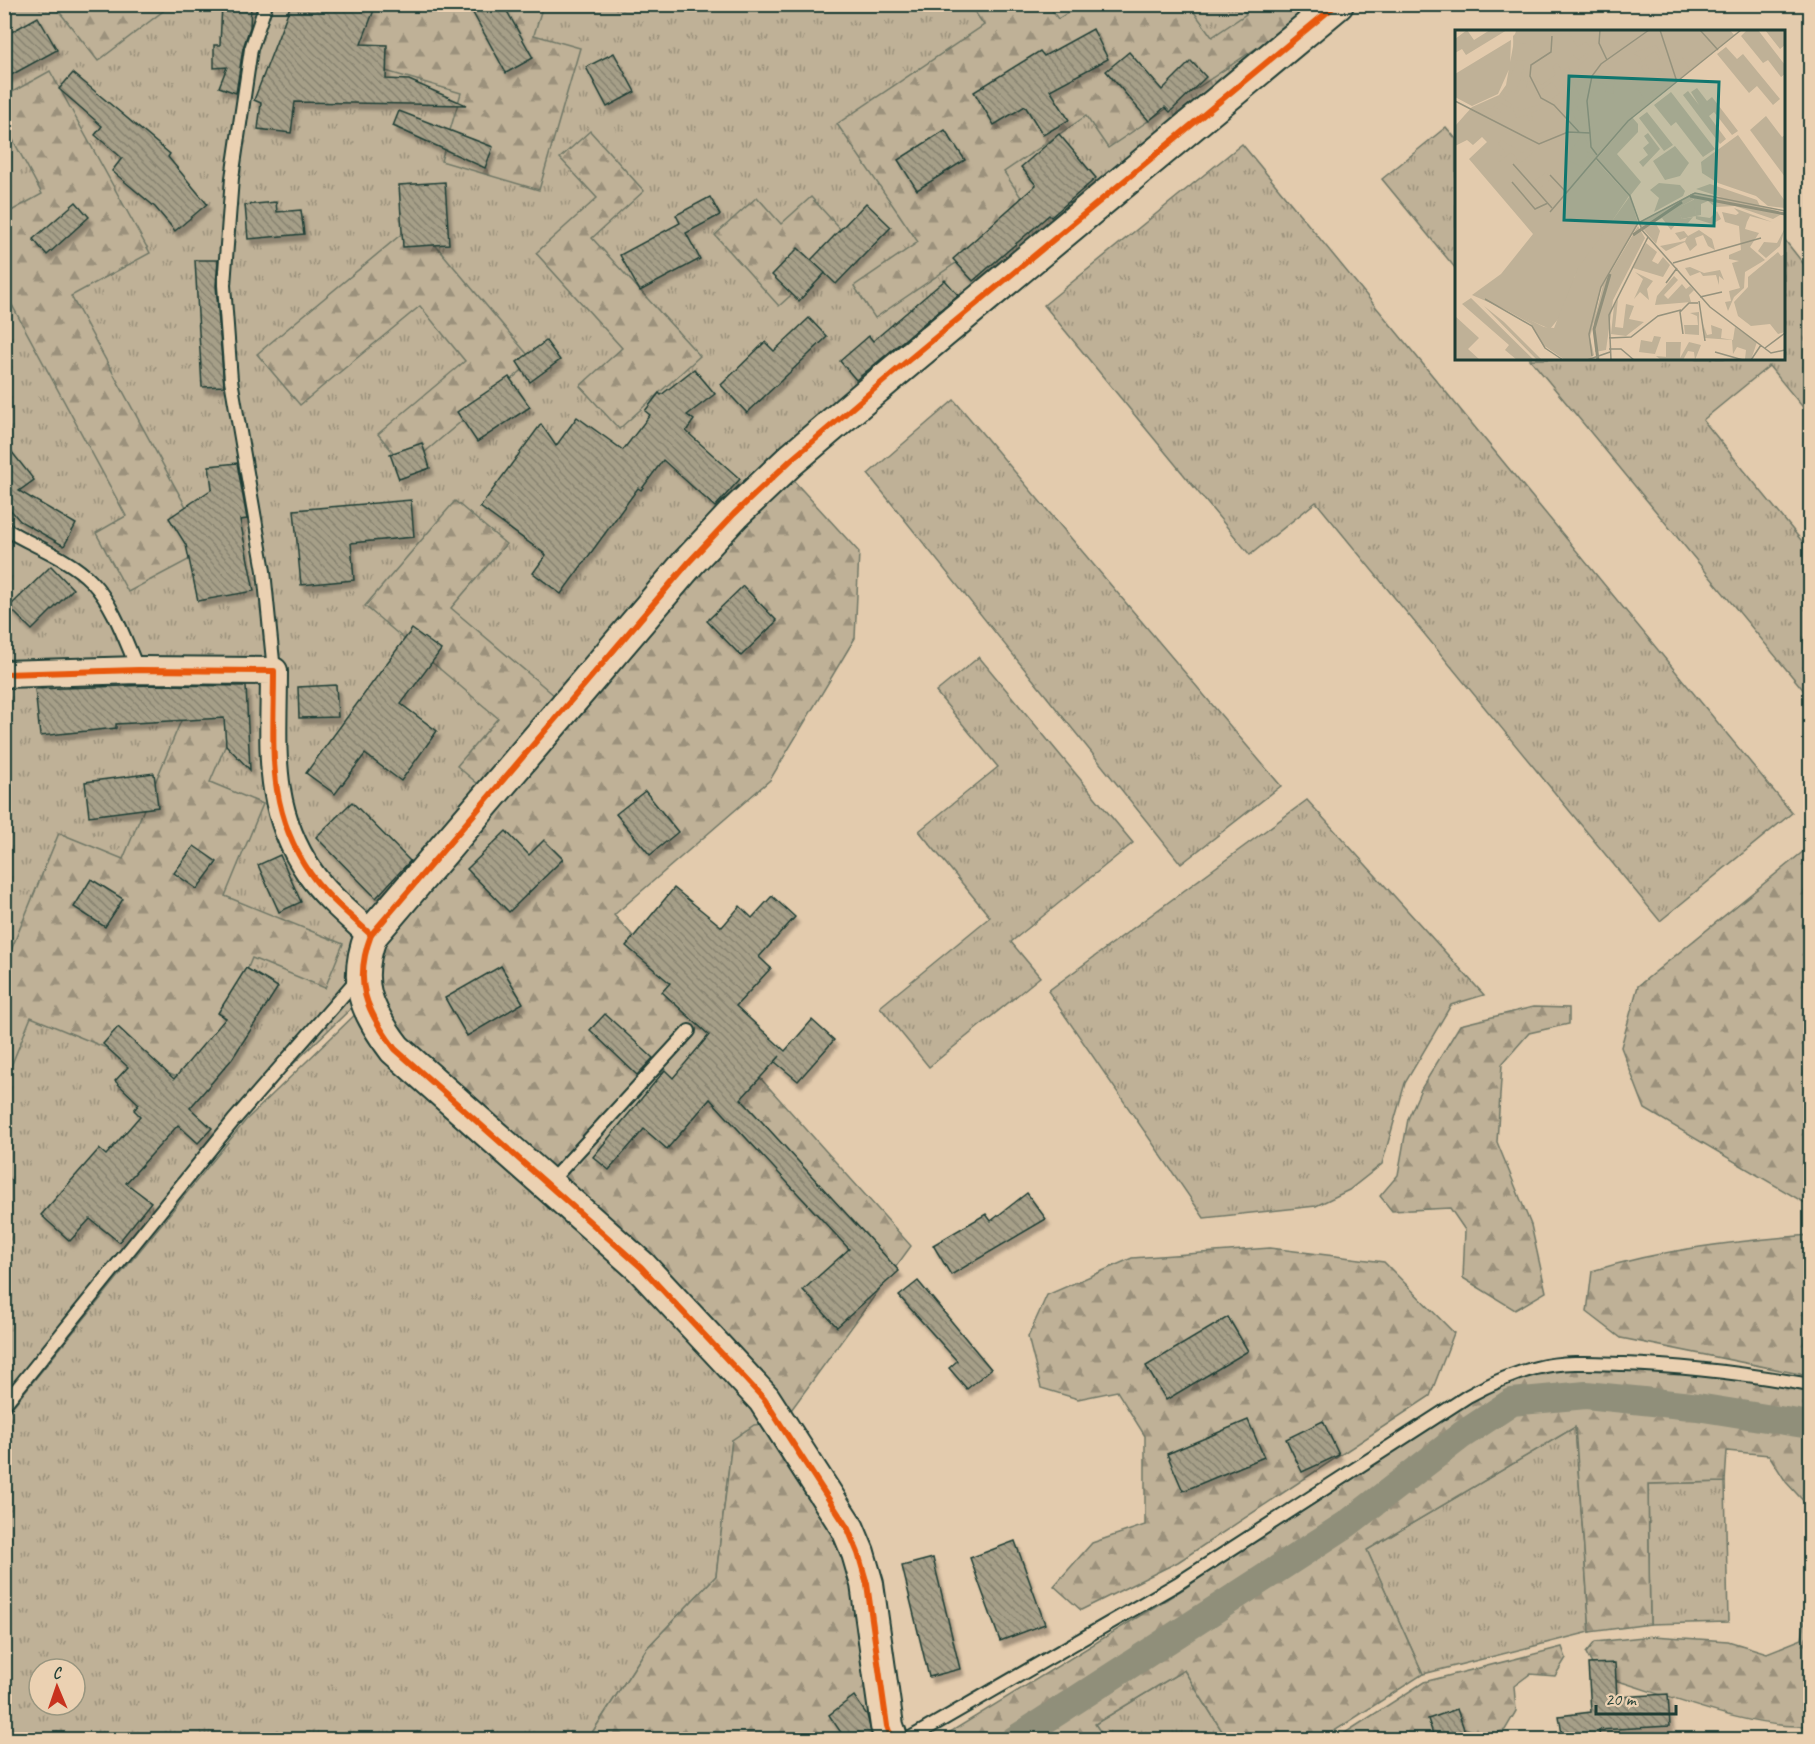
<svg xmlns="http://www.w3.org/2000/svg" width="1815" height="1744" font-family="Caveat,sans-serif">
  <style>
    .grass { fill: url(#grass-tufts); stroke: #6f7766; stroke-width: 1.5; fill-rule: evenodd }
    .forest { fill: url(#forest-firs); stroke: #6f7766; stroke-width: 1.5 }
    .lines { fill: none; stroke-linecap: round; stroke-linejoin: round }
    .canal { stroke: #908f7a; stroke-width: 28 }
    .building { fill: url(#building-back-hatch); stroke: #1f3d34; stroke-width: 1.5; filter: url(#shadow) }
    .service-casing { stroke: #1f3d34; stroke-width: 16 }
    .minor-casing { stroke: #1f3d34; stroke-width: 30 }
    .tertiary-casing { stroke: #1f3d34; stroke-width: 36 }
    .service { stroke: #ebd1b2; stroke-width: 12 }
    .minor { stroke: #ebd1b2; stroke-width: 26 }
    .tertiary { stroke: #ebd1b2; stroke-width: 32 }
    .cycleway-casing { stroke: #ebd1b2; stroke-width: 10 }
    .cycleway { stroke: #e8590c; stroke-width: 6 }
    .inset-river { fill: none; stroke: #908f7a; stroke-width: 3 }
    .inset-road { fill: none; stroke: #95927d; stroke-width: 1.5 }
    .view { fill: #0f766e; fill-opacity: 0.15; stroke: #0f766e; stroke-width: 3 }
    .inset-edge { fill: none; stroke: #1f3d34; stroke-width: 3 }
  </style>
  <defs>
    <pattern id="grass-tufts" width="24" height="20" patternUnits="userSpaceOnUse" patternTransform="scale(1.5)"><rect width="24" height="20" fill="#bfb197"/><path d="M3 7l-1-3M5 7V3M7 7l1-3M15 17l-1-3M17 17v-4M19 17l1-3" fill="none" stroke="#9b917c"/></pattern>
    <pattern id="forest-firs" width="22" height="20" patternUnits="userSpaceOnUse" patternTransform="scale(1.5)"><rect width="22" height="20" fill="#bfb197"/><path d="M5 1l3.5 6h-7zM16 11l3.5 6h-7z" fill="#9b917c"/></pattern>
    <pattern id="building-back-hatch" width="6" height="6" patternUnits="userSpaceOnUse" patternTransform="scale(1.5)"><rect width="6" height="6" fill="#a69f88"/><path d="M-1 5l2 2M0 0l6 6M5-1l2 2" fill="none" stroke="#878370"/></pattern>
    <filter id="shadow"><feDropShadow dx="3.5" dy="6" stdDeviation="1.5" flood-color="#0004"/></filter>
  </defs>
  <rect width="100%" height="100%" fill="#e3cbad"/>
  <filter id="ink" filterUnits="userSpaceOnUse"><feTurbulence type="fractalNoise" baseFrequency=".0167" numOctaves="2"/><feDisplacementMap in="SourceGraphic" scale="12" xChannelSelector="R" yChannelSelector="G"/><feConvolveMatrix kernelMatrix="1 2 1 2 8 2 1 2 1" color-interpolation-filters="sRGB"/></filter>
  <g filter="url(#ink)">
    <!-- grass -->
    <g class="grass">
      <path d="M5,5H1333L782,468L364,996L240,1115L5,1405Z"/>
      <path d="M1446,127L1456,139V269L1382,179Z"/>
      <path d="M1242,144L1792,813L1660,921L1316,502L1250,555L1044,305Z"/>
      <path d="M1784,239L1810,272V416L1769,366L1703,420L1810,551V698L1530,359L1784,358Z"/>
      <path d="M954,400L1281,786L1181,864L868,474Z"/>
      <path d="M979,657L1133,843L1011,942L1040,977L929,1067L880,1007L990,917L919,831L998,767L936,692Z"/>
      <path d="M1307,800L1484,995L1451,1005L1405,1083L1382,1164L1349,1190L1316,1206L1204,1218L1048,991Z"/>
      <path d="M364,1006L780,1422L732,1440L716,1576L647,1648L588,1739L5,1740V1416L246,1120ZM39,1669H75V1705H39Z"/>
      <path d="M1575,1427L1590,1632L1423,1674L1367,1550Z"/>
      <path d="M1725,1482L1728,1622L1650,1624L1648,1484Z"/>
      <path d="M1184,1670L1227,1739H1105L1095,1724Z"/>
    </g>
    <!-- forest -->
    <g class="forest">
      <path d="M338,4L543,5L534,35L580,48L539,190L441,161L461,93L324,53Z"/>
      <path d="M54,5H171L98,61Z"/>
      <path d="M970,5H1048L1058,19L1080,5H1189L1212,37L1246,14L1240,5H1292L1301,18L1108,148L1086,116L1004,172L1031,212L875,318L854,286L918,242L837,124L984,25Z"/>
      <path d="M50,71L150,253L71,296L209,549L128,592L96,533L126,516L5,292L4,215L42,194L5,125V96Z"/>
      <path d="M590,131L644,191L592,238L700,356L619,429L580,386L622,348L536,253L597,198L560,158Z"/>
      <path d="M757,197L781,224L811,197L851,241L779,306L715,235Z"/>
      <path d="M416,222L533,361L406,468L378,434L465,361L420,306L300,405L257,354Z"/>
      <path d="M782,468L859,552L855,638L770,780L614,915L911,1246L786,1417L859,1542L897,1739H588L647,1648L716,1576L732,1440L754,1425L780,1422L398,1047L364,996L375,933Z"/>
      <path d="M455,501L506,544L451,608L561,701L485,790L457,766L498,718L365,606Z"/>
      <path d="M191,697L238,716L210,782L263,804L225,896L343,944L325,988L252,958L199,1086L31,1017L5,1081V965L59,833L123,859Z"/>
      <path d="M1810,846V1206L1645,1109L1621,1047L1638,986Z"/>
      <path d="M1533,1007L1569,1008V1024L1529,1033L1502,1064L1497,1142L1531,1225L1546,1292L1515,1310L1463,1278L1465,1230L1450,1208L1392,1211L1380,1196L1398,1175L1408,1119L1421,1089L1460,1025Z"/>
      <path d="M1810,1235V1376L1621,1338L1587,1312L1592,1271C1663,1249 1736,1241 1810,1235Z"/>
      <path d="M1270,1248L1384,1262L1454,1333L1430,1396L1178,1562L1081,1610L1054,1586L1092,1543L1145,1525V1436L1117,1391L1078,1399L1041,1388L1028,1337L1047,1295L1132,1258Z"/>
      <path d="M1623,1362L1810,1389V1508L1786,1482L1769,1455L1727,1451L1725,1482L1648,1484L1650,1624L1590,1632L1575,1427L1367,1550L1423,1674L1322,1739H1227L1184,1670L1095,1724L1105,1739L932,1740L939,1739L1185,1588L1476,1388L1545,1364Z"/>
      <path d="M1810,1590V1725C1757,1733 1653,1690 1598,1675L1586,1653L1595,1642L1653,1636L1728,1641L1767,1653L1802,1639Z"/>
      <path d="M1562,1647L1566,1658L1555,1676L1530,1674L1514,1686L1516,1711L1505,1730L1487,1736L1454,1724L1414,1739L1334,1740L1424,1682Z"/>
    </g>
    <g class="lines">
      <!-- canal -->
      <path class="canal" d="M1014,1740L1347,1524L1462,1435L1512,1402L1586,1395L1691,1406L1810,1425"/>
    </g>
    <!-- building -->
    <g class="building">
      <path d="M222,4H251L250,27L243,48L236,93L219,87L227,67L214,68V45H220Z"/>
      <path d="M291,4H361L374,10L361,44L387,45L386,79L409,80L466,105L295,102L291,133L258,129L261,103L254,100Z"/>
      <path d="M468,4H503L533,58L506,73Z"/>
      <path d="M38,17L57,50L4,79V36Z"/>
      <path d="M1093,29L1108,59L1050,90L1069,120L1043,135L1025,106L994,125L974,92L1040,51L1044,56Z"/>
      <path d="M1129,52L1162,90L1191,61L1206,77L1170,112L1165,107L1149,121L1106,71Z"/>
      <path d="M614,53L635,92L607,107L586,67Z"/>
      <path d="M73,73L170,154L168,157L207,204L175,231L155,207L112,171L122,158L95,135L102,126L59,89Z"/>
      <path d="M399,111L493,147L485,168L393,126Z"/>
      <path d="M945,130L965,160L917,190L898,160Z"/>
      <path d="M1059,134L1096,178L1051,217L1049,215L973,281L953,259L1036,185L1021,167Z"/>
      <path d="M445,182L449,244L403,247L399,185Z"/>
      <path d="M710,197L720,215L686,233L700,259L640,291L620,255L680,223L676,215Z"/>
      <path d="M76,202L89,217L47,255L33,239Z"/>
      <path d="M276,202L277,212L301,210L304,234L248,239L245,205Z"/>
      <path d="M866,203L891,227L836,284L811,260Z"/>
      <path d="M798,248L825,273L799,301L772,275Z"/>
      <path d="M195,260H218L216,285L224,386L202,387Z"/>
      <path d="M945,280L958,295L856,380L840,361L869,336L873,341Z"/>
      <path d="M809,318L827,337L747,413L721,385L765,342L774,351Z"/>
      <path d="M546,341L560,360L530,382L517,362Z"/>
      <path d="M694,369L715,394L687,415L694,420L686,431L740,479L715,507L663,460L641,490L638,488L561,594L533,573L546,555L480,507L541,424L556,446L577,417L623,450L650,415L645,411L659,393L661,395Z"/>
      <path d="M509,377L530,407L477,442L457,412Z"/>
      <path d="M4,442L34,480L19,491L76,524L64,546L20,521L4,502Z"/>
      <path d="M422,443L430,468L399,479L390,454Z"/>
      <path d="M237,463L247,519L240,520L254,591L198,601L186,545L169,518L212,489L209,466Z"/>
      <path d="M411,500L414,537L351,543L354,580L301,585L294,510Z"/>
      <path d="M51,566L73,589L32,630L9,607Z"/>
      <path d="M743,586L777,621L741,656L707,621Z"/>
      <path d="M412,629L441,650L401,704L437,731L401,781L365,754L335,794L306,773Z"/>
      <path d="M154,685L246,686L250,770L226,745L224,718L116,724V728L40,736L35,689Z"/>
      <path d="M336,685L338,717L299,718L298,687Z"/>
      <path d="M154,773L158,807L89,816L85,782Z"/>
      <path d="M645,791L678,832L650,855L616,814Z"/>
      <path d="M352,802L410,861L376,898L316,837Z"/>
      <path d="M506,831L529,855L544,840L563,859L509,912L467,869Z"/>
      <path d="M194,846L217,862L197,889L174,873Z"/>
      <path d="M280,855L301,902L279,912L258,865Z"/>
      <path d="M91,879L123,899L105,927L74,907Z"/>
      <path d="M674,888L722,927L740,906L752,918L772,896L795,917L759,957L771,968L736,1006L785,1051L812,1020L834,1040L798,1081L775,1062L780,1056L741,1099L899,1271L837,1327L803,1290L849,1249L710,1099L667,1149L644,1129L609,1170L593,1157L665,1070L673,1078L709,1035L662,992L670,983L626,946Z"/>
      <path d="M501,966L523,1003L467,1036L445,998Z"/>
      <path d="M246,968L278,987L232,1059L190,1108L212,1128L198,1143L178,1125L126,1183L151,1202L119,1242L90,1219L70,1241L41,1215L99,1149L106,1155L140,1116L134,1110L139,1104L115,1081L128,1067L103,1044L118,1027L174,1079L226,1018L218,1013Z"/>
      <path d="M605,1014L653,1058L637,1075L590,1030Z"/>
      <path d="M1027,1193L1046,1219L951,1275L933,1245L986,1214L991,1221Z"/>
      <path d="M918,1281L991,1369L967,1389L949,1368L957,1361L899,1296Z"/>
      <path d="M1228,1317L1248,1351L1166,1400L1146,1366Z"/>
      <path d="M1248,1420L1264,1457L1183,1491L1167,1454Z"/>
      <path d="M1323,1421L1339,1455L1302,1472L1286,1439Z"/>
      <path d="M1015,1541L1045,1624L1000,1641L970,1558Z"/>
      <path d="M933,1558L960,1669L929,1677L902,1566Z"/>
      <path d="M1615,1663L1617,1697L1668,1694L1670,1726L1599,1730L1600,1740H1563L1559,1716L1591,1712L1588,1664Z"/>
      <path d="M854,1696L867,1715L873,1740H846L829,1715Z"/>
      <path d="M1457,1709L1465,1732L1435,1740L1428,1719Z"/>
    </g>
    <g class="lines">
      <!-- service casing -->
      <g class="service-casing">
        <g id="service">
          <path d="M266,4L251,49L232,178L224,285L231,380L264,571L274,671"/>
          <path d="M1300,4L1313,24"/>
          <path d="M4,528C32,546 68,557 91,581C114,605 125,640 138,670"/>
          <path d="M548,1184L689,1031"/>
          <path d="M4,1405L234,1120L358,978"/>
          <path d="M907,1740L1177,1584L1468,1396C1490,1384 1511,1374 1536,1368C1564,1361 1594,1363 1623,1364C1687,1366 1748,1374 1810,1385"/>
        </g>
      </g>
      <!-- minor casing -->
      <g class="minor-casing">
        <path id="minor" d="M4,674L138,670L274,671C274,746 265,807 310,873C326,896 351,916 371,935"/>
      </g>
      <!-- tertiary casing -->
      <g class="tertiary-casing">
        <path id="tertiary" d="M892,1740L887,1726L867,1584L858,1553L848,1529L764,1399L641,1267L395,1049C366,1011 353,982 371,935L689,562L734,514L791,460L893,373L1337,4"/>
      </g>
      <!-- service -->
      <use href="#service" class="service"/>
      <!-- minor -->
      <use href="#minor" class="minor"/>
      <!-- tertiary -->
      <use href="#tertiary" class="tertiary"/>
      <!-- cycleway casing -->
      <g class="cycleway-casing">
        <g id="cycleway">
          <path d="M4,674L138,670L274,671C274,746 265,807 310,873C326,896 351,916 371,935"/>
          <path d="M892,1740L887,1726L867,1584L858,1553L848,1529L764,1399L641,1267L395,1049C366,1011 353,982 371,935L689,562L734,514L791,460L893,373L1337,4"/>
        </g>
      </g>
      <!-- cycleway -->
      <use href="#cycleway" class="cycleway"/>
    </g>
  </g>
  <!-- overview -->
  <g transform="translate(1455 30)">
    <rect width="330" height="330" fill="#e3cbad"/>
    <path d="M12,0L19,10L35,0H52L11,25L7,19L0,23V9ZM61,0H275L279,5L177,87L141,130L174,166L120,246L109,282L95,299L17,265L46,244L78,204L14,129L32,112L27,107L18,115L12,110L0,116V96L17,77L44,65L51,55ZM292,0H303L330,35V44L326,47L313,30L308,33L286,6ZM310,0H330V15L325,19ZM56,10L55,37L43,64L17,76L0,67V44ZM271,17L282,29L288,24L325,69L318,75L302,56L294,63L262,24ZM242,58L252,71L257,67L283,101L277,105L259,82L254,86L271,109L265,114L228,65L233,61L244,75L236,62ZM216,62L260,119L248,127L221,92L216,96L199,75ZM192,82L218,115L209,121L184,88ZM311,86L327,107L330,105V147L295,100ZM193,103L205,119L188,137L184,132L193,125L188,118L194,113L189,106ZM220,116L234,133L225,146L210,150L198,131ZM240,169L241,186L227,189L222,178ZM16,268L79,330H62L50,320L54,315L7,274ZM0,286L24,308L13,319L25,330H0ZM199,306L206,307L200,324L184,322L186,310L197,312ZM211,312H226L225,328H211Z" fill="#bfb197"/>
    <path d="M108,0H136L143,13L135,17L131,12L122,17L113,1L105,5ZM63,1H71L64,4L65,13L79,15V23H71V31L59,30L58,6ZM201,15L208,29L205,30L200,21L183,34L186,28L178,23ZM132,23L134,26L123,37L129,47L122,52L112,33L118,24L123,30ZM216,24L220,30L227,27L235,40L224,49L213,26ZM61,33L69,36L66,46L81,55L79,60L71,57L73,52L66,49L60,63L54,61L52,67L48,65ZM102,33L107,41L113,37L116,42L104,50L113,63L107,67L111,74L104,79L97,69L105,63L97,52L86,60L79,49L87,55L101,44L97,37ZM191,34L201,51L206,48L202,40L205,38L214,53L218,46L221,52L197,63L199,67L185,75L189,69L183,59L195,51L186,37ZM144,43L160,46L158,64L150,61L152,55L141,52ZM118,52L126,68L119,71L130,92L123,96L111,65L117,63L113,55ZM44,66L57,74L55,78L44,72L38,77L47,80L44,84L37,78L27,79L38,87L36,90L19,78ZM86,74L87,79L76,83L78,90L74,91L72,85L61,88L58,78L63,77L64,81ZM177,87L183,94V102L162,124L186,152L175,166L183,193L238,163L266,167L241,159L255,154L302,170L305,176L323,181L325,185L318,189L280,176L260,177L253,171L246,174V185L241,186L255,188L262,181L266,189L257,194L241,189L239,169L223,178L227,189L238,187L233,193L221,194L216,200L207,188L200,192L205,201L201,214L183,193L146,256L140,287L148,255L183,196L190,208L158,270L151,320L140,322L139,292L135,307L139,325L134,330H110L88,315L76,294L25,265L89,297L99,298L123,238L175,166L141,130ZM128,104L133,114L130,121L140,125L138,129L132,126L127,137L114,131L109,141L106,139L110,129L105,123L112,126ZM283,105L330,171V178L313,176L301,166L263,153L247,143L246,132ZM47,110L67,123L74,118L78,123L65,133L56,122L44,132L42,129L50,122L43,113ZM91,142L96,149L85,158L90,166L79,175L68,160ZM204,153L225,155L230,161L228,166L199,182L204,168L195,160ZM279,178L317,192L295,186L292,192L290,199L304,203L295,217L310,230L290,242L289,258L279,267L273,281L270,272L276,271L274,261L285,258L277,233L284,231L274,229V225L286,220L284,196L270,192L267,182L281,185L284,183ZM330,198L325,216L311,228L303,221L309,212L322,213ZM244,200L257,209L260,220L253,216L248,205L240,208L242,215L235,221L230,212L211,221L205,216L230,211L232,207L225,210L220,203L229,201L233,206ZM191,213L202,222L197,231L203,234L208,227L215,235L208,247L178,238ZM323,222L326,226L330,224V302L323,304L315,294L296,296L283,286L279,272L293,257V247ZM235,237L249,243L265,240L269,250L264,246V255L261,245L248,246L245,242L235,246L230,238ZM180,242L198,251L192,259L194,270L185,262L179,269L188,249ZM219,246L223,250L209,265L213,269L227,254L231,259L235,256L239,260L234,265L236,272L200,275L202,266ZM163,269L160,297L168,298L171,274L179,276L174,289L189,292L171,306L156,304L159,276ZM29,276L49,292L87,330H82ZM244,282V305L230,304L229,295H243L242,286L235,283ZM248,294L252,305L257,304L256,295L267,299L266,308L278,310L280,297L302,312L296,330L290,329L291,320L282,317L278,324L277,310L250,308ZM234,312L246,315L240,330L239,322L233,321L228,330H206L201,326L225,328Z" fill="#bfb197"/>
    <path class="inset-river" d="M235,166L330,184M178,205L227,172M143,330L139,299L155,244"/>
    <path class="inset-road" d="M145,0L144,13L152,30M205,0L222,52M245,0L263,20M286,0L173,91L141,128L175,166L187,200L255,277L316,323L330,320M97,6L96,22L76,35L75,46L86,68L99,75L124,102M0,71L84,114L113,102L135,103L136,117L142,125M135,103L132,71L137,46L146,34L194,0M58,134L97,178M95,145L111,162M57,152L80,179L93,173M95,182L141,128M218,233L306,208M211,253L222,238M245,267L267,262M30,269L77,296L90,318L108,330M244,271L250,311M228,304L225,282L234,273H243M154,308L176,307L203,286L226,280M310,318L330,303M154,319H166L179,330M260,322L288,330M137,326L134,304L146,257L183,193L240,163L330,181M132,330L155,322M156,330L154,285L193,207M296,330L306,315"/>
    <path class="view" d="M114,46L264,52L259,196L109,190Z"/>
    <rect width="330" height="330" class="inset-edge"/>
  </g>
  <!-- margin -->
  <rect width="1815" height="1744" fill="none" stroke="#ebd1b2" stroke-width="24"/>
  <rect x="12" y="12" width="1791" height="1720" fill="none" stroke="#1f3d34" stroke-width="2" filter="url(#ink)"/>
  <!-- north arrow -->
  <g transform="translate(57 1687) rotate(358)"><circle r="28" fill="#ebd1b2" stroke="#999680" stroke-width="1.5"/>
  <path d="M0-4.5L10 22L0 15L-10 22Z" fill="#c8321e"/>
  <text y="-9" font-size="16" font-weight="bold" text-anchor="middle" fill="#1f3d34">С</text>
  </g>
  <!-- scale -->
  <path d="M1596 1705v9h80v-9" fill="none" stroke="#1f3d34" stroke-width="3"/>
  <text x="1605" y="1705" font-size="18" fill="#1f3d34" stroke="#ebd1b2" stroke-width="4.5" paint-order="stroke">20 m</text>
</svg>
